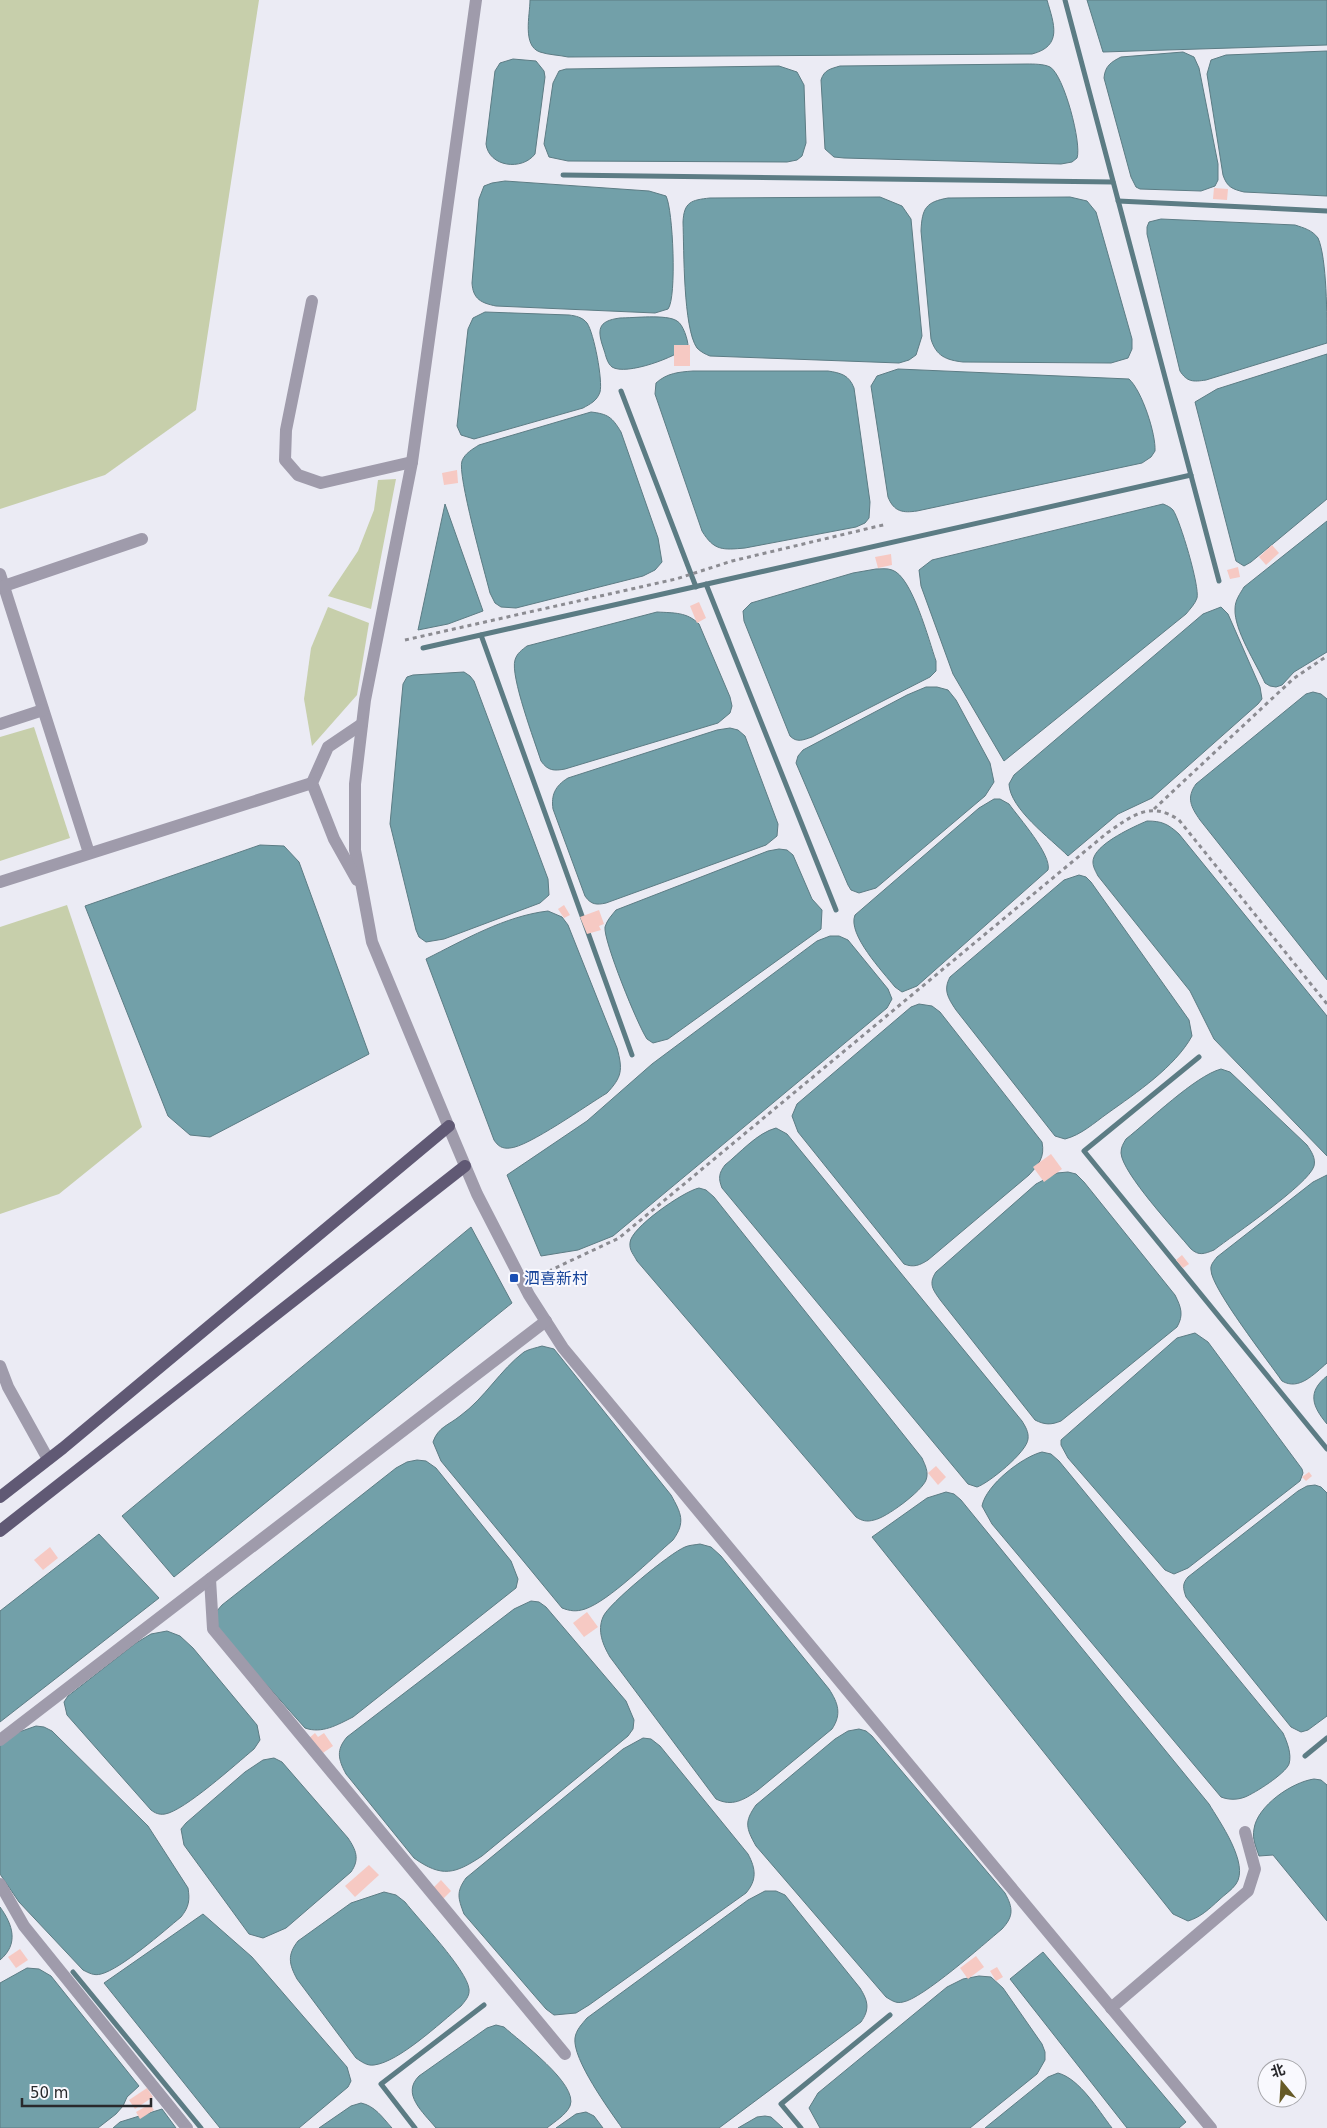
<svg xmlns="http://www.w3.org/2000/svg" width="1327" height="2128" font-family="'DejaVu Sans','Noto Sans SC',sans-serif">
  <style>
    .green { fill: #c7cfab }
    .water { fill: #72a0a9; stroke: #5c7c84 }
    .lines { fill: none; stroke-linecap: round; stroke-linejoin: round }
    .stream { stroke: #5c7c84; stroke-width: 5 }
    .building { fill: #f6c9c3 }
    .path { stroke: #8c8c92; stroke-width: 3; stroke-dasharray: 4 4; stroke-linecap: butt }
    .minor { stroke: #9f9bab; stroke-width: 12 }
    .major { stroke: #605974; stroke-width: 12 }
    .transit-dot { fill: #1a4fb4; stroke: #f9f9fe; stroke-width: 2 }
    .labels { text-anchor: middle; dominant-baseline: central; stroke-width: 4; stroke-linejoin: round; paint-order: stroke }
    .transit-label { font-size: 16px; fill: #164399; stroke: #f9f9fe; text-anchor: start }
  </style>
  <rect width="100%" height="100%" fill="#ebebf4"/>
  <!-- green -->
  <g class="green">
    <path d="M0,0H259L196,410L105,475L0,509Z"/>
    <path d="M396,479L371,609L328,596L358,551L374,510L378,480Z"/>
    <path d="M328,607L369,623L357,695L312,746L304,699L311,648Z"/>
    <path d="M34,727L70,838L0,861V737Z"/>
    <path d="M67,905L142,1127L59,1194L0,1214V927Z"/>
  </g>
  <!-- water -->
  <g class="water">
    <path d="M530,0H1047C1054,24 1063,46 1032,54L568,57C559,55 549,55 540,52C522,46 530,15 530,0Z"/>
    <path d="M1087,0H1327V45L1103,52Z"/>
    <path d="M1327,51V196L1244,192C1232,189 1227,187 1223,175L1207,74L1211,60L1226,55Z"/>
    <path d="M1183,52L1194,57L1199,68L1218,164V180L1215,186L1201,191L1140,189L1136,187L1131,177L1104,78C1105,66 1111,62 1121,57Z"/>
    <path d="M513,59L536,61L544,71L545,77L535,154C522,171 489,167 486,144L495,71L500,63Z"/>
    <path d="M1027,64C1034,64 1044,64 1050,67C1064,75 1082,144 1077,158L1072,162L1061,164L844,158L834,157L825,149L821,80C824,70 830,69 840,66Z"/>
    <path d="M779,66L797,72L804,85L806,143L802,156L797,160L787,162L568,161L549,157L544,144L553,83L559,71L566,69Z"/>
    <path d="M505,181L649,191L666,196C673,209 677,298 668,309L655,313L496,306C481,303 473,299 472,283L479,199L484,186L492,183Z"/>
    <path d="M880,197L902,206L911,219L922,336L916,355L909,360L899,363L710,356C705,354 701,352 697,348C683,328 684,249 683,222C684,202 691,200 710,198Z"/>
    <path d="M1070,197L1087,201L1096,212L1132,339V349L1128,358L1111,363L963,362C946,360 936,356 931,339L921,231C922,208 926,202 948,198Z"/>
    <path d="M1161,219L1295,225C1304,228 1312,230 1318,238C1327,258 1327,318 1327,343L1206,380C1193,382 1187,382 1180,371L1147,234V227L1149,222Z"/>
    <path d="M485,312L569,315C576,316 582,317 587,323C594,333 603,381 600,392C597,401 590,404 583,408L474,439L461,435L457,426L468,329L473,318Z"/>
    <path d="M620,318C633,318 667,314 677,321C683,324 688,340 688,346C677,357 626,376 612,367C607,363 606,356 604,350C597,330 597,321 620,318Z"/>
    <path d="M1327,354V499L1251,562L1244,566L1236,561L1195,402L1217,389Z"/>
    <path d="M898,369L1129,379C1142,391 1156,434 1155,451L1151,457L1142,463L917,511C903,513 894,512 888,497L871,386L877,376Z"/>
    <path d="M693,371H828C841,373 849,375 854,388L870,502L869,518L865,523L856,527L745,548C723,550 714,551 702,531L655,394L656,383C667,373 679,372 693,371Z"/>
    <path d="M591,412C608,414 612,417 621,432L658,538L662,562L655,570L643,576L516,608L501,607L495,603L490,593C485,573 457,474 462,461C465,453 473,449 479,445Z"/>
    <path d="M445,504L483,611L448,624L418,630Z"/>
    <path d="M1163,504C1168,506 1170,507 1173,510C1180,520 1200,587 1197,598C1195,604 1190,609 1186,614L1004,761L953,674L921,586L919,570L932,560Z"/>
    <path d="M1327,521V652L1294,672L1282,685L1276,687L1270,686L1265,683C1256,663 1234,630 1235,609C1235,600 1240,594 1244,587Z"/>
    <path d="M876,569C881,569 887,568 892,570C912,576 929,641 936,661V671L930,677L812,737C803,740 797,743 790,736L744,621L743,611L751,603L853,573Z"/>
    <path d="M1221,607L1228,614L1260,687L1262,699L1258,704L1152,798L1118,814L1068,856C1050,838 1010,809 1009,784L1014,775L1203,614Z"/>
    <path d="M657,612C674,613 687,612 699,624L730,697L732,706L730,713L718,723L565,769C554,771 548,771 541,761C535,742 510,676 515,660C517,653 522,650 527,646Z"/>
    <path d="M464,672L470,676L474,681L548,879L549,895L540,903L444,939L426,942L419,937L416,930L390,824L403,684L407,677L413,675Z"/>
    <path d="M926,687H937L948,690L956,700L990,763L994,782L985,796L876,888L859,893L851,890L848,885L796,763L798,756L803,750L907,695Z"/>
    <path d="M1313,692L1321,694L1327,699V980L1200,820C1191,807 1186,798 1196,784L1306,694Z"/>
    <path d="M730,728L738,730L745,736L778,824L777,836L766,845L606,903C597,905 591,905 585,896L553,809C551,795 555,786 568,778L717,730Z"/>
    <path d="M994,799H1000L1009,804C1019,818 1052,855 1048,870L917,986L902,992L895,987C883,972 847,934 855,915L979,808Z"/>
    <path d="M1147,821C1162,821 1168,824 1179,834L1327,1016V1156L1214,1039L1190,991L1098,876C1095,870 1091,864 1094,857C1100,842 1133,827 1147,821Z"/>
    <path d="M260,845L284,846L299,862L369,1054L210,1137L190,1135L168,1116L85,906Z"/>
    <path d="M779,849L787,850L793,855L812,899L822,910L821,929L668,1039L653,1043L647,1039C638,1026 603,940 605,927C607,920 612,915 616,910L768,851Z"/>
    <path d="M1079,875L1086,877L1091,882L1189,1020L1192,1036C1175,1067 1136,1093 1108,1113C1094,1123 1081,1135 1065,1139L1055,1136L956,1010C948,998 943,990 950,977L1064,880Z"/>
    <path d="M548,911L562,917L568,925L617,1048C623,1070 622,1077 607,1093C587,1105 528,1147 510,1148C502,1149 498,1146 494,1140L426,959C464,940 505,916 548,911Z"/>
    <path d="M830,936H839L848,940L888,989L892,999L887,1008L613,1236L578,1250L541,1256L507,1175L587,1121L652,1064L817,941Z"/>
    <path d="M919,1004L932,1006L940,1012L1042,1142C1045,1157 1039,1164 1029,1175L928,1260C920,1265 914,1268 904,1264L798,1132L792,1116L797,1104L911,1007Z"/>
    <path d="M1221,1069L1230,1072L1307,1145C1311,1151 1316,1158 1314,1166C1309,1184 1232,1236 1214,1250C1204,1254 1199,1256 1191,1249C1176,1231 1122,1173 1121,1153C1121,1147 1123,1144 1126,1139C1149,1121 1195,1076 1221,1069Z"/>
    <path d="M776,1128L787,1134L1022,1421C1025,1426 1029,1432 1028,1439C1027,1452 989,1483 977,1487L968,1484L722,1188C718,1178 719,1173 725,1165C740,1153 757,1133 776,1128Z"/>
    <path d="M1068,1172L1076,1174L1084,1182L1175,1295C1181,1307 1184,1315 1177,1327L1061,1421C1051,1425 1045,1425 1035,1420L941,1301C933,1290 928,1284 936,1272L1036,1184L1057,1173Z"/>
    <path d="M1327,1175V1363C1314,1374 1299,1391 1282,1381C1269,1362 1211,1288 1211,1270C1210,1265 1214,1261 1217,1257L1313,1182Z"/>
    <path d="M699,1188L706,1190L714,1197L922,1458C925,1465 929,1472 926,1480C922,1491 886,1518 874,1520C867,1522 862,1521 856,1517L637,1261C634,1255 629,1250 630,1243C630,1228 684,1191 699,1188Z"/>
    <path d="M471,1227L512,1303L174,1577L122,1516Z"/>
    <path d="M1195,1333L1208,1342L1302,1469L1303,1473L1300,1481L1188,1568L1174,1574L1165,1570L1068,1458L1061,1445V1440L1177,1338Z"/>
    <path d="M542,1346L554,1349L671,1495C681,1513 686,1522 673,1540C652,1558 609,1601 585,1609C576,1612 570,1611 562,1608L441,1461L433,1442C438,1427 449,1425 460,1416C485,1398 500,1370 524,1352C529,1349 536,1348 542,1346Z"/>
    <path d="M1327,1376V1424C1312,1406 1307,1392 1327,1376Z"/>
    <path d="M1042,1452L1051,1454L1059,1461L1283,1733C1287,1742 1292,1754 1289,1764C1285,1774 1255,1793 1245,1797C1237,1800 1229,1800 1221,1797L992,1524L982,1506C986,1485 1022,1457 1042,1452Z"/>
    <path d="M417,1460L426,1461L436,1468L511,1561L518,1579L516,1588L353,1717C337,1725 322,1734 305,1728L224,1637L218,1628L216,1612L222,1605L396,1468L407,1462Z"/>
    <path d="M1315,1485L1321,1487L1327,1493V1716L1308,1730L1301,1732L1291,1727L1186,1597C1183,1588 1182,1584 1188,1577L1298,1491L1307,1486Z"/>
    <path d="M946,1492L954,1494L961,1500L1209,1804C1219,1821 1250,1864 1236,1884C1232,1890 1224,1895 1219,1900C1209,1909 1201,1917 1188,1921L1173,1914L872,1537L927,1498Z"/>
    <path d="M99,1534L159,1598L0,1722V1611Z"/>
    <path d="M700,1544L711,1547L721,1556L829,1689C838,1703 842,1714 832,1729L758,1790C744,1800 732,1807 716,1799L610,1657C603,1645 597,1631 603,1617C608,1604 670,1553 685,1547C689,1545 695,1545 700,1544Z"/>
    <path d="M531,1601L539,1602L546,1607L626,1701L634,1720L633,1729L628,1736L482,1856C455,1874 442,1878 414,1858L346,1774C338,1759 336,1750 347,1737L514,1609Z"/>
    <path d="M167,1631L180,1636L193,1648L257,1725L260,1740L254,1749C236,1764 184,1811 165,1814C159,1815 155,1813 151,1810L67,1715L64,1702L68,1696L136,1643L151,1634Z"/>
    <path d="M36,1726L44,1727L52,1731L148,1826L188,1888C190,1900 189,1907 181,1917C164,1931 121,1969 101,1974C94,1976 89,1973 83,1970L19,1902L0,1874V1744L19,1732Z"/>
    <path d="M859,1729L866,1731L872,1736L1005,1893C1013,1908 1014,1916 1002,1929C984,1944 922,1999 903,2002C896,2004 891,2000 886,1997L756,1846C746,1828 744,1822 756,1805L835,1739L848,1731Z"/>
    <path d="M643,1738L651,1739L660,1746L748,1854C756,1869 757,1880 746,1893L589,2005L576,2013L554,2015L546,2009L464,1914C458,1898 456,1892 466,1878L623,1749Z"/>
    <path d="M274,1758L282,1762L348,1838C356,1850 360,1859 351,1872L286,1928L263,1938L249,1934L184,1845L181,1829L186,1823L245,1772L263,1760Z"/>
    <path d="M1314,1779L1321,1780L1327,1785V1921L1273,1855L1259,1856C1256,1847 1252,1839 1254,1829C1257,1806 1292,1782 1314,1779Z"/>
    <path d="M765,1891H776L785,1895L860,1988C868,2001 870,2009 861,2022L719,2128H622C610,2111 572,2059 575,2038C576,2030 582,2024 587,2018L748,1900Z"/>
    <path d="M384,1892L396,1895L405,1902C419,1920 467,1970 469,1989C470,1996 465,2001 461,2006C440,2023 399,2062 374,2065C367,2066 362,2062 356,2058L297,1979C289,1964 287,1955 298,1941L351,1903Z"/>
    <path d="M0,1907C13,1925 19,1944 0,1960Z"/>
    <path d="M203,1914L252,1957L347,2067L351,2081L348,2087L299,2128H220L104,1983Z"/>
    <path d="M1043,1952L1186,2122L1179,2128H1127L1010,1979Z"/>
    <path d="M27,1968L39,1969L51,1976L139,2086L127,2097L123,2106L116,2114L98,2128H0V1983Z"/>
    <path d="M979,1976L991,1977L1003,1988L1042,2044L1045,2052V2060L1037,2074L970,2128H820L809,2108L818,2093L947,1987L963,1979Z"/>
    <path d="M496,2025L504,2027C519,2041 579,2084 570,2106C566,2115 554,2122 547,2128H436C423,2112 401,2094 419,2076L487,2028Z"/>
    <path d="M1058,2073C1080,2079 1098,2110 1112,2128H985L1048,2077Z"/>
    <path d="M361,2103C375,2106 382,2117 392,2128H319L351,2106Z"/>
    <path d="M162,2109L176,2128H113L120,2122Z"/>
    <path d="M586,2112L594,2116L603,2128H556L576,2114Z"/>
    <path d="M765,2116L771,2117L783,2128H738L757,2117Z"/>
  </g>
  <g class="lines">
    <!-- stream -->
    <g class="stream">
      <path d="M1065,0L1219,581"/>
      <path d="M563,175L1113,182"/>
      <path d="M1118,201L1327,211"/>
      <path d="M621,391L696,587"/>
      <path d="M706,584L836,910"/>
      <path d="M481,635L632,1055"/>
      <path d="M423,648L1191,475"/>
      <path d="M1199,1057L1084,1151L1327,1449"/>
      <path d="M1305,1756L1327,1738"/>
      <path d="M73,1972L201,2128"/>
      <path d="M415,2128L381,2084L484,2005"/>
      <path d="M801,2128L781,2104L890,2015"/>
    </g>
  </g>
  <!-- building -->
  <g class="building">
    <path d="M1214,188L1228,189L1227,200L1213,199Z"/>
    <rect x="674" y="345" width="16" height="21"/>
    <path d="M457,470L458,483L444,485L442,473Z"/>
    <path d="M1272,545L1279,553L1266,565L1259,557Z"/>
    <path d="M891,554L892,565L878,568L875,557Z"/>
    <path d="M1238,567L1240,577L1230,579L1227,570Z"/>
    <path d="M699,602L706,618L697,623L690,606Z"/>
    <path d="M564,905L570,915L564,918L558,909Z"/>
    <path d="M599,910L604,924L599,926L601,930L587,934L580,917Z"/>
    <path d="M1051,1154L1062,1169L1044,1182L1033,1167Z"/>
    <path d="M1182,1255L1189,1264L1183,1268L1176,1260Z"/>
    <path d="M936,1466L946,1477L938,1485L928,1473Z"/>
    <path d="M1309,1472L1312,1476L1306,1481L1302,1477Z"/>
    <path d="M50,1547L58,1558L43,1570L34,1560Z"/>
    <path d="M587,1612L598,1627L584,1637L573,1623Z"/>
    <path d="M315,1733L318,1737L324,1733L333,1746L320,1755L308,1739Z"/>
    <path d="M369,1865L379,1875L355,1897L345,1886Z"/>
    <path d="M441,1880L451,1891L442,1900L432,1889Z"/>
    <path d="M20,1949L28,1960L16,1968L8,1957Z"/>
    <path d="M976,1956L984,1967L968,1979L960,1968Z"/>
    <path d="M997,1967L1003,1977L996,1981L990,1971Z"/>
    <path d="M147,2088L153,2097L135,2109L129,2100Z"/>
    <path d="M150,2104L154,2110L140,2119L136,2112Z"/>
  </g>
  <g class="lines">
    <!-- path -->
    <g class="path">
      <path d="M405,640L676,579L732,561L887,524"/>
      <path d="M1154,809L1293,679L1327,656"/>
      <path d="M534,1278L619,1238L1107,833C1132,816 1150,800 1179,820L1327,1004"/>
    </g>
    <!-- minor -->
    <g class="minor">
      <path d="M476,0L412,462L365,700L355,784V850L372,942L455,1142L477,1194L529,1295L563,1348L1211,2128"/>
      <path d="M312,301L286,430L285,460L298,475L321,483L412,462"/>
      <path d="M0,574L89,853"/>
      <path d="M4,586L142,539"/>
      <path d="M0,724L43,710"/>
      <path d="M357,880L334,839L312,783L328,747L362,724"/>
      <path d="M0,882L312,783"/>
      <path d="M0,1366L8,1387L48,1459"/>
      <path d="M210,1579L213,1629L565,2054"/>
      <path d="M0,1740L546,1321"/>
      <path d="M0,1884L24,1926L187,2128"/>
      <path d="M1111,2008L1248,1891L1255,1869L1245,1832"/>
    </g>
    <!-- major -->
    <g class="major">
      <path d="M0,1497L63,1448L449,1126"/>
      <path d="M0,1531L465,1166"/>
    </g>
  </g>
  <!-- markers -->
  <rect class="transit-dot" x="509" y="1273" width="10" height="10" rx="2.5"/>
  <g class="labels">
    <!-- transit labels -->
    <g class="transit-label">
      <text x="524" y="1278">泗喜新村</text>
    </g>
  </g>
  <!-- north arrow -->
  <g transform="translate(1282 2083) rotate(342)"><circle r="24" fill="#f9f9fe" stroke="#a6a6aa"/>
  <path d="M0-4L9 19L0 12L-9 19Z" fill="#665a27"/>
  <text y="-8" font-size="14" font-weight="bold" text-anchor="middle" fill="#29292c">北</text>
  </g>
  <!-- scale -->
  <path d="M22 2098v8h129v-8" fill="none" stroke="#29292c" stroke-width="2.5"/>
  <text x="30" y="2098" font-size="15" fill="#29292c" stroke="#f9f9fe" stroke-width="4" paint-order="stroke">50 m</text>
</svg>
